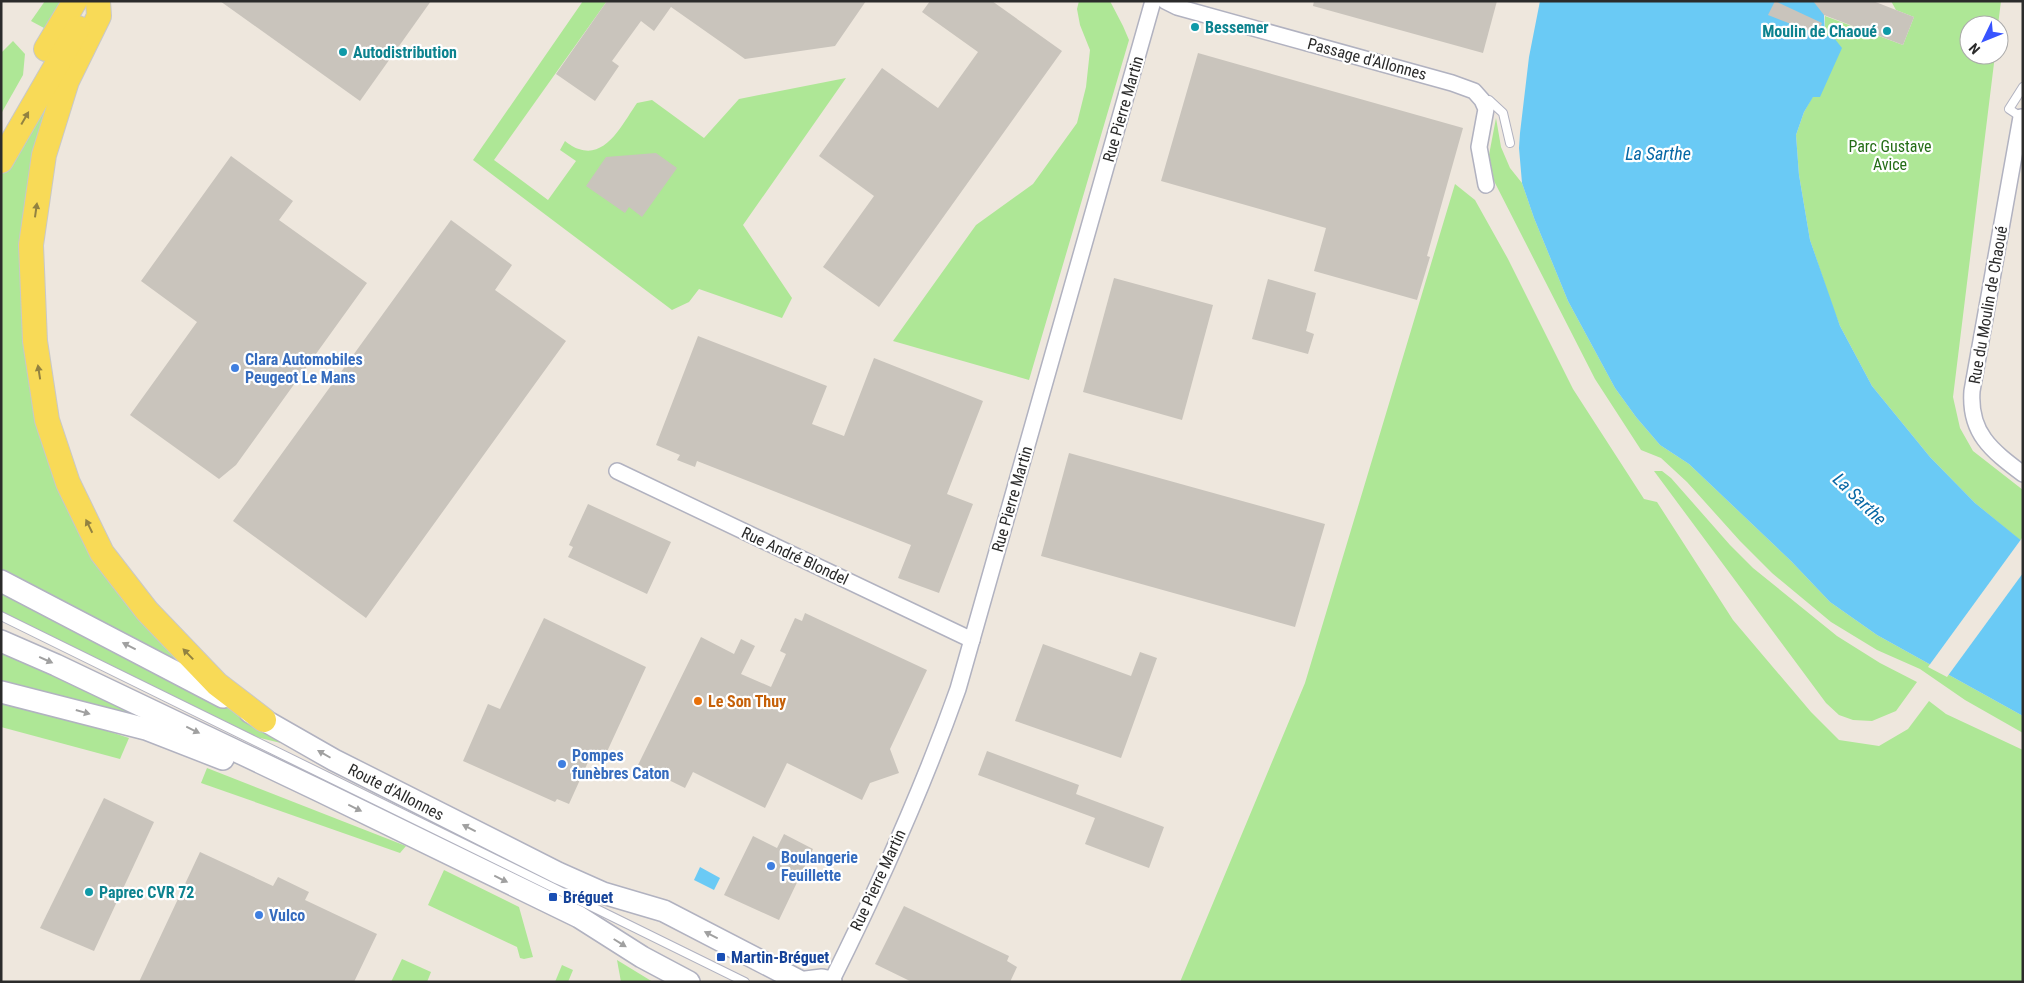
<svg xmlns="http://www.w3.org/2000/svg" width="2024" height="983" font-family="'Roboto Condensed',sans-serif">
  <style>
    .green { fill: #aee796 }
    .water { fill: #6acaf5 }
    .pier { fill: #eee7dd }
    .building { fill: #c9c4bc }
    .lines { fill: none; stroke-linecap: round; stroke-linejoin: round }
    .service-casing { stroke: #b1b2c0; stroke-width: 10 }
    .minor-casing { stroke: #b1b2c0; stroke-width: 18 }
    .secondary-casing { stroke: #b1b2c0; stroke-width: 24 }
    .primary-casing { stroke: #c8c8c8; stroke-width: 26 }
    .service { stroke: #fff; stroke-width: 8 }
    .minor { stroke: #fff; stroke-width: 15 }
    .secondary { stroke: #fff; stroke-width: 21 }
    .primary { stroke: #f8da57; stroke-width: 24 }
    .oneway { fill: #928241 }
    .oneway2 { fill: #a0a0a0 }
    .culture-dot { fill: #0f9aa8; stroke: #fff; stroke-width: 2 }
    .shop-dot { fill: #3f7fe0; stroke: #fff; stroke-width: 2 }
    .food-dot { fill: #e8710a; stroke: #fff; stroke-width: 2 }
    .transit-dot { fill: #1a4fb4; stroke: #fff; stroke-width: 2 }
    .labels { text-anchor: middle; dominant-baseline: central; stroke-width: 4.5; stroke-linejoin: round; paint-order: stroke }
    .culture-label { font-size: 16px; font-weight: bold; fill: #0d838f; stroke: #fff; text-anchor: start }
    .street-label { font-size: 16px; fill: #2b2b2b; stroke: #fff }
    .park-label { font-size: 16px; fill: #246d16; stroke: #fff }
    .shop-label { font-size: 16px; font-weight: bold; fill: #366cbe; stroke: #fff; text-anchor: start }
    .food-label { font-size: 16px; font-weight: bold; fill: #c56008; stroke: #fff; text-anchor: start }
    .transit-label { font-size: 16px; font-weight: bold; fill: #164399; stroke: #fff; text-anchor: start }
    .water-label { font-size: 18px; font-style: italic; fill: #0667a5; stroke: #fff }
  </style>
  <rect width="100%" height="100%" fill="#eee7dd"/>
  <!-- green -->
  <g class="green">
    <path d="M45,1H70L61,18L44,28L31,21Z"/>
    <path d="M583,1H607L494,160L548,200L576,161L560,150L565,141C569,144 574,148 579,149C607,159 624,121 637,103L652,100L704,138L739,99L846,78L743,225L792,298L782,318L699,289L689,302L672,310L473,160Z"/>
    <path d="M1079,1H1110L1123,26L1129,40L1029,380L893,341L976,225L1033,184L1077,123L1086,87L1090,50L1080,25L1077,9Z"/>
    <path d="M1891,1H2001L1998,25H1969V55H1995L1953,397L1960,428L1973,451L2023,490V538L2021,541L1975,503L1930,457L1872,386L1840,326L1833,308L1810,240L1799,175L1796,135L1804,112L1813,96L1825,38V16L1903,45L1914,17L1896,10Z"/>
    <path d="M13,41L25,54L23,75L1,114V53Z"/>
    <path d="M67,81L31,245L47,420L102,553L285,744L239,733L1,616V161Z"/>
    <path d="M1496,118L1501,147L1510,168L1522,183L1534,218L1568,301L1615,388L1636,417L1660,445L1689,464L1791,561L1830,602L1877,635L2023,716V733L1965,700L1920,669L1877,650L1831,622L1772,573L1740,541L1687,482L1661,458L1641,450L1595,379L1494,181L1489,155Z"/>
    <path d="M1455,184L1475,200L1508,259L1573,389L1644,499L1657,502L1733,620L1811,712L1839,740L1879,746L1908,729L1929,701L1946,714L2023,750V982H1180L1305,683Z"/>
    <path d="M1654,471H1662L1671,478L1730,545L1753,568L1837,636L1880,663L1917,682L1896,711L1872,721L1853,720L1839,715L1826,703Z"/>
    <path d="M1,641L320,791L244,767L146,729L1,692Z"/>
    <path d="M1,704L68,718L129,738L120,759L1,727Z"/>
    <path d="M207,768L406,846L400,853L201,783Z"/>
    <path d="M444,870L519,907L533,957L524,959L520,958L517,947L428,905Z"/>
    <path d="M402,959L431,972L427,982H391Z"/>
    <path d="M617,960L653,982H621Z"/>
    <path d="M562,965L573,970L568,982H555Z"/>
  </g>
  <!-- water -->
  <g class="water">
    <path d="M1540,1H1829L1824,15L1825,37L1831,34L1842,48L1820,97H1813L1804,112L1796,135L1799,175L1810,240L1840,326L1872,386L1930,457L1975,503L2023,542V716L1877,635L1830,602L1791,561L1689,464L1660,445L1636,417L1615,388L1568,301L1534,218L1522,183L1519,148L1520,133L1529,57Z"/>
    <path d="M700,867L720,878L714,890L694,880Z"/>
  </g>
  <!-- pier -->
  <path class="pier" d="M2022,538L2023,573L1947,677L1928,667Z"/>
  <!-- building -->
  <g class="building">
    <path d="M220,1H431L360,101Z"/>
    <path d="M607,1H866L835,46L745,59L671,7L654,31L641,21L612,61L619,66L595,101L556,74Z"/>
    <path d="M930,1H992L1062,51L879,307L823,267L874,196L819,156L882,68L938,108L978,52L922,12Z"/>
    <path d="M1314,1H1497L1483,53L1313,6Z"/>
    <path d="M1775,1L1822,23L1817,34L1768,15Z"/>
    <path d="M1813,1H1873L1914,17L1903,45L1824,15Z"/>
    <path d="M1198,53L1463,128L1427,256L1430,257L1417,300L1314,271L1326,228L1161,181Z"/>
    <path d="M656,153L677,168L642,217L629,207L625,213L586,186L606,157Z"/>
    <path d="M231,156L293,201L279,220L367,283L236,465L219,479L130,415L197,322L141,281Z"/>
    <path d="M451,220L512,265L495,290L566,341L366,618L233,521Z"/>
    <path d="M1114,278L1213,305L1182,420L1083,392Z"/>
    <path d="M1268,279L1316,293L1306,331L1314,334L1308,354L1252,339Z"/>
    <path d="M698,336L827,386L812,424L844,436L874,358L983,401L947,494L973,504L939,593L898,578L911,545L697,461L695,467L677,460L680,455L656,445Z"/>
    <path d="M1069,453L1325,524L1295,627L1041,556Z"/>
    <path d="M588,504L671,542L647,594L568,557L573,547L569,545Z"/>
    <path d="M805,613L927,670L890,749L899,773L870,783L862,800L787,763L765,808L693,772L685,788L638,765L701,637L734,654L741,639L755,646L741,674L771,687L786,654L780,651L795,618L802,621Z"/>
    <path d="M544,618L646,667L605,756L593,751L569,804L557,799L555,802L463,761L488,704L500,709Z"/>
    <path d="M1043,644L1131,676L1140,652L1157,658L1121,758L1015,721Z"/>
    <path d="M987,751L1079,785L1076,794L1164,827L1149,868L1085,844L1095,818L978,775Z"/>
    <path d="M104,798L154,822L94,951L40,928Z"/>
    <path d="M784,834L813,849L779,920L724,895L753,836L777,848Z"/>
    <path d="M200,852L273,886L278,877L309,892L305,900L377,934L354,982H139Z"/>
    <path d="M904,906L1009,956L1007,961L1017,967L1010,982H912L875,964Z"/>
  </g>
  <g class="lines">
    <!-- service casing -->
    <g class="service-casing">
      <g id="service">
        <path d="M1484,100H1489L1503,113L1510,143"/>
        <path d="M2021,117L2009,109L2023,87"/>
        <path d="M1,616L745,982"/>
      </g>
    </g>
    <!-- minor casing -->
    <g class="minor-casing">
      <g id="minor">
        <path d="M1165,1L1177,7L1452,83L1474,91L1482,100L1486,109L1479,147L1486,185"/>
        <path d="M2023,117H2021L1972,391C1969,433 1991,450 2023,474"/>
        <path d="M617,471L972,640"/>
        <path d="M831,982C878,888 923,788 958,689L1153,1"/>
      </g>
    </g>
    <!-- secondary casing -->
    <g class="secondary-casing">
      <g id="secondary">
        <path d="M1,581L223,697"/>
        <path d="M1,641L56,665L320,791L579,917L642,957L689,982"/>
        <path d="M1,692L146,729L223,759"/>
        <path d="M250,712L334,760L558,873L603,893L664,911L801,982"/>
        <path d="M806,982L822,980L831,982"/>
      </g>
    </g>
    <!-- primary casing -->
    <g class="primary-casing">
      <g id="primary">
        <path d="M98,1L99,16L67,81L44,155L31,245L35,341L47,420L68,483L102,553L147,611L217,684L264,720"/>
        <path d="M46,49L75,1"/>
        <path d="M1,161L78,28"/>
      </g>
    </g>
    <!-- service -->
    <use href="#service" class="service"/>
    <!-- minor -->
    <use href="#minor" class="minor"/>
    <!-- secondary -->
    <use href="#secondary" class="secondary"/>
    <!-- primary -->
    <use href="#primary" class="primary"/>
  </g>
  <!-- one-way arrows -->
  <defs><path id="oneway-solid" d="M-6-.8H1V-3.2L6.5 0L1 3.2V.8H-6Z" transform="scale(1.25)"/></defs>
  <g class="oneway">
    <use href="#oneway-solid" transform="translate(25 118) rotate(-60)"/>
    <use href="#oneway-solid" transform="translate(36 210) rotate(-82)"/>
    <use href="#oneway-solid" transform="translate(39 372) rotate(-99)"/>
    <use href="#oneway-solid" transform="translate(89 526) rotate(-116)"/>
    <use href="#oneway-solid" transform="translate(188 654) rotate(-134)"/>
  </g>
  <g class="oneway2">
    <use href="#oneway-solid" transform="translate(129 646) rotate(-153)"/>
    <use href="#oneway-solid" transform="translate(46 660) rotate(24)"/>
    <use href="#oneway-solid" transform="translate(83 712) rotate(16)"/>
    <use href="#oneway-solid" transform="translate(193 730) rotate(26)"/>
    <use href="#oneway-solid" transform="translate(324 754) rotate(-150)"/>
    <use href="#oneway-solid" transform="translate(355 808) rotate(26)"/>
    <use href="#oneway-solid" transform="translate(469 828) rotate(-153)"/>
    <use href="#oneway-solid" transform="translate(501 879) rotate(26)"/>
    <use href="#oneway-solid" transform="translate(711 935) rotate(-153)"/>
    <use href="#oneway-solid" transform="translate(620 943) rotate(32)"/>
  </g>
  <!-- markers -->
  <g class="culture-dot">
    <circle cx="1195" cy="27" r="5"/>
    <circle cx="1887" cy="31" r="5"/>
    <circle cx="343" cy="52" r="5"/>
    <circle cx="89" cy="892" r="5"/>
  </g>
  <g class="shop-dot">
    <circle cx="235" cy="368" r="5"/>
    <circle cx="562" cy="764" r="5"/>
    <circle cx="771" cy="866" r="5"/>
    <circle cx="259" cy="915" r="5"/>
  </g>
  <circle class="food-dot" cx="698" cy="701" r="5"/>
  <g class="transit-dot">
    <rect x="548" y="892" width="10" height="10" rx="2.5"/>
    <rect x="716" y="952" width="10" height="10" rx="2.5"/>
  </g>
  <g class="labels">
    <!-- culture labels -->
    <g class="culture-label">
      <text x="1205" y="27">Bessemer</text>
      <text x="1877" y="31" text-anchor="end">Moulin de Chaoué</text>
      <text x="353" y="52">Autodistribution</text>
      <text x="99" y="892">Paprec CVR 72</text>
    </g>
    <!-- street labels -->
    <g class="street-label">
      <text transform="translate(1367 59) rotate(15)">Passage d'Allonnes</text>
      <text transform="translate(1123 109) rotate(-74)">Rue Pierre Martin</text>
      <text transform="translate(1988 305) rotate(-80)">Rue du Moulin de Chaoué</text>
      <text transform="translate(1012 499) rotate(-74)">Rue Pierre Martin</text>
      <text transform="translate(795 556) rotate(25)">Rue André Blondel</text>
      <text transform="translate(396 792) rotate(27)">Route d'Allonnes</text>
      <text transform="translate(878 880) rotate(-65)">Rue Pierre Martin</text>
    </g>
    <!-- park labels -->
    <g class="park-label">
      <text x="1890" y="146">Parc Gustave<tspan x="1890" dy="18">Avice</tspan></text>
    </g>
    <!-- shop labels -->
    <g class="shop-label">
      <text x="245" y="359">Clara Automobiles<tspan x="245" dy="18">Peugeot Le Mans</tspan></text>
      <text x="572" y="755">Pompes<tspan x="572" dy="18">funèbres Caton</tspan></text>
      <text x="781" y="857">Boulangerie<tspan x="781" dy="18">Feuillette</tspan></text>
      <text x="269" y="915">Vulco</text>
    </g>
    <!-- food labels -->
    <g class="food-label">
      <text x="708" y="701">Le Son Thuy</text>
    </g>
    <!-- transit labels -->
    <g class="transit-label">
      <text x="563" y="897">Bréguet</text>
      <text x="731" y="957">Martin-Bréguet</text>
    </g>
    <!-- water labels -->
    <g class="water-label">
      <text x="1658" y="153">La Sarthe</text>
      <text transform="translate(1860 499) rotate(44)">La Sarthe</text>
    </g>
  </g>
  <!-- border -->
  <rect width="2024" height="983" fill="none" stroke="#2b2b2b" stroke-width="5"/>
  <!-- north arrow -->
  <g transform="translate(1984 40) rotate(227)"><circle r="24" fill="#ffffff" stroke="#aaaaaa"/>
  <path d="M0-4L9 19L0 12L-9 19Z" fill="#3854ff"/>
  <text y="-8" font-size="14" font-weight="bold" text-anchor="middle" fill="#2b2b2b">N</text>
  </g>
</svg>
